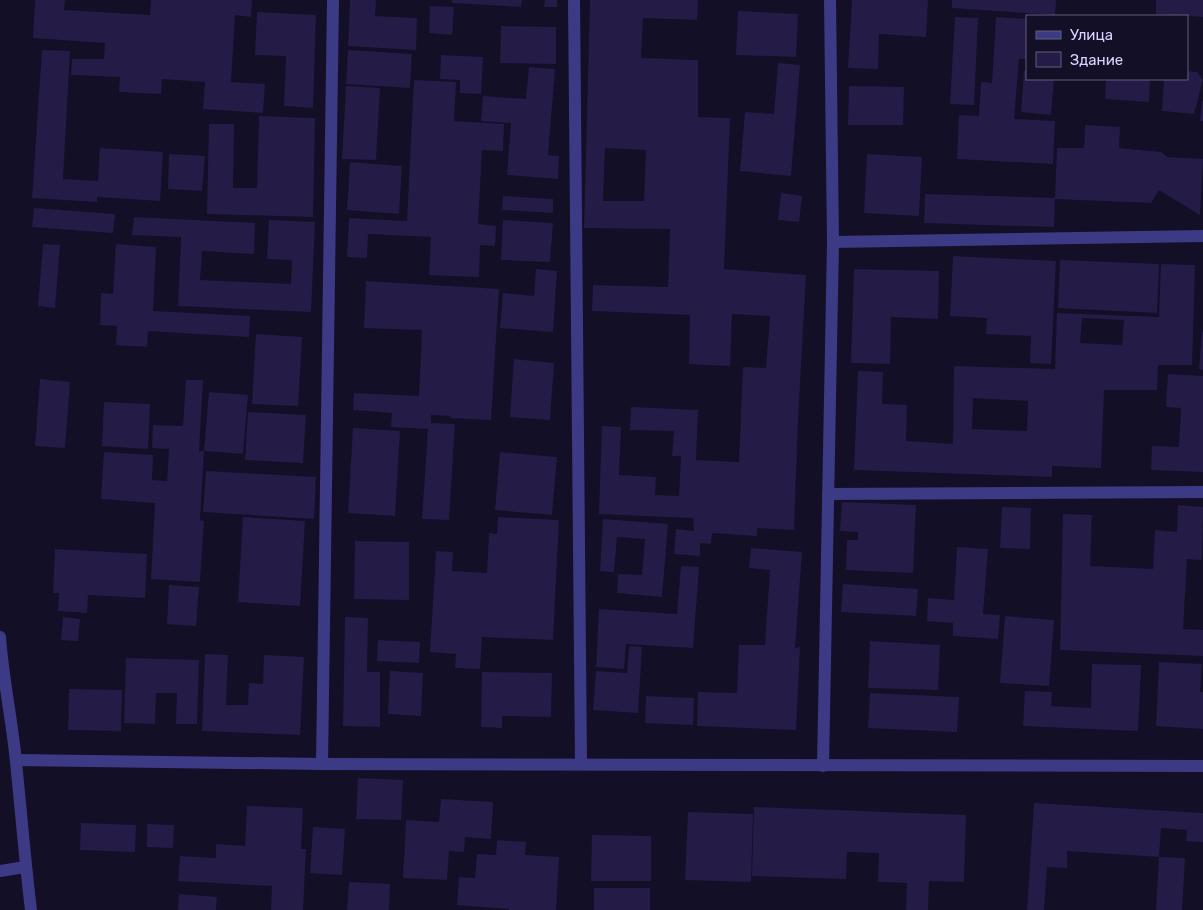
<svg xmlns="http://www.w3.org/2000/svg" width="1203" height="910" font-family="Rubik,sans-serif">
  <style>
    .building { fill: #241b47; fill-rule: evenodd }
    .lines { fill: none; stroke-linecap: round; stroke-linejoin: round }
    .lane { stroke: #3d3a85; stroke-width: 12 }
    .street { stroke: #3d3a85; stroke-width: 12 }
  </style>
  <rect width="100%" height="100%" fill="#130f26"/>
  <!-- building -->
  <g class="building">
    <path d="M35,0H65L64,10L150,15L151,0H252L251,17L235,15L231,82L265,84L263,113L203,109L205,82L162,79L161,94L119,92L120,77L71,75L72,59H104L105,43L33,38Z"/>
    <path d="M350,0H376L375,16L417,18L416,50L348,46Z"/>
    <path d="M452,0H522L521,7L452,3Z"/>
    <path d="M545,0H557V7H544Z"/>
    <path d="M590,0H698L697,20L643,18L641,58L698,60V117L730,118L724,269L806,275L798,419L794,530L757,528V536L712,533L711,544L700,543V556L674,554L676,529L694,531L693,518L599,514L602,426L621,427L619,475L656,477L655,495L679,496L681,456H672L674,431L630,430L631,407L698,410L696,460L739,462L743,367L766,368L770,316L732,314L730,366L689,364L690,315L592,311L593,285L668,287L670,229L584,228ZM605,148L646,150L644,201H603Z"/>
    <path d="M852,0H928L926,37L879,34L878,69L848,68Z"/>
    <path d="M952,0H1056L1055,15L952,8Z"/>
    <path d="M1156,0H1203V17L1156,14Z"/>
    <path d="M430,6L454,7L452,35L429,33Z"/>
    <path d="M738,11L798,14L796,57L736,55Z"/>
    <path d="M257,12L316,15L313,108L284,106L286,56L255,55Z"/>
    <path d="M955,17L978,18L974,105L950,104Z"/>
    <path d="M996,17L1027,19V59H1019L1014,119L1055,121L1053,164L957,159L959,115L979,116L981,82L992,83Z"/>
    <path d="M501,26L556,27V64L500,63Z"/>
    <path d="M42,50L70,51L63,179L98,181L100,148L163,152L160,201L97,197V202L32,198Z"/>
    <path d="M348,50L412,54L410,88L346,84Z"/>
    <path d="M441,55L483,57L481,94L460,93V80L440,79Z"/>
    <path d="M778,63L800,65L791,176L740,171L745,112L774,114Z"/>
    <path d="M529,67L555,69L548,155L559,156L558,179L507,175L511,123L481,121L483,96L526,99Z"/>
    <path d="M1024,71H1027V79H1054L1051,115L1021,112Z"/>
    <path d="M1187,71L1197,72L1203,80L1194,114L1162,111L1164,79H1187Z"/>
    <path d="M1106,79H1150L1149,102L1105,99Z"/>
    <path d="M414,80L456,82L454,121L504,124L503,151L482,150L478,224L496,226L495,246L480,245L479,277L429,275L431,237L368,234L367,258L347,257L349,218L407,221Z"/>
    <path d="M346,86L380,88L376,160L342,159Z"/>
    <path d="M849,86L904,87L903,125H848Z"/>
    <path d="M1202,100L1203,101V121H1200Z"/>
    <path d="M259,116L315,118L313,217L207,214L209,124H234L233,188H257Z"/>
    <path d="M1085,125L1120,127L1119,148L1161,152L1167,157L1203,159L1200,215L1159,190L1151,203L1055,199L1054,227L924,223L925,194L1055,198L1057,148H1084Z"/>
    <path d="M169,154L205,156L202,191L168,189Z"/>
    <path d="M867,154L922,157L919,216L864,213Z"/>
    <path d="M350,162L402,166L399,214L347,210Z"/>
    <path d="M781,193L802,196L799,222L778,220Z"/>
    <path d="M503,196L553,199V213L502,210Z"/>
    <path d="M34,208L115,214L113,233L32,227Z"/>
    <path d="M134,217L255,223L254,254L202,251L200,280L291,284L292,260L267,259L269,220L315,222L311,312L178,306L181,237L132,235Z"/>
    <path d="M503,220L553,223L550,262L501,260Z"/>
    <path d="M43,244L60,245L55,308L38,306Z"/>
    <path d="M116,244L156,247L153,311L250,316L249,337L148,331L147,347L116,345L117,326L100,325L101,293L113,294Z"/>
    <path d="M953,256L1056,261L1051,364L1030,363L1031,336L986,334L987,318L950,316Z"/>
    <path d="M1060,260L1159,264L1157,313L1058,308Z"/>
    <path d="M1161,264L1195,265L1192,365H1158L1157,390H1104L1101,468L1052,466V477L854,470L858,371L883,372L882,404L907,405L906,441L953,444L954,366L1055,369L1057,313L1159,317ZM1082,318L1124,320L1122,345L1080,343ZM973,398L1028,401L1027,431L972,429Z"/>
    <path d="M536,269L557,271L553,332L500,328L503,293L534,296Z"/>
    <path d="M854,269L939,271L938,319L891,317L890,364L851,363Z"/>
    <path d="M366,281L499,289L491,420L450,418V416L431,415V423L455,424L449,520L422,519L428,429L391,427L392,413L353,410L354,393L419,396L422,330L364,328Z"/>
    <path d="M1202,332H1203V370L1199,369Z"/>
    <path d="M256,334L302,337L298,406L252,404Z"/>
    <path d="M514,359L554,363L550,420L510,417Z"/>
    <path d="M1168,374L1203,376V472L1151,470L1152,446L1179,447L1181,408L1166,407Z"/>
    <path d="M40,379L70,382L65,448L35,446Z"/>
    <path d="M186,380H203L199,451H204L200,520L204,521L200,582L151,579L155,503L101,499L104,452L153,455L152,480L167,481L169,449L152,448L153,425L183,426Z"/>
    <path d="M209,392L248,395L243,454L204,451Z"/>
    <path d="M104,402L150,404L148,449L102,446Z"/>
    <path d="M248,412L306,415L303,463L245,460Z"/>
    <path d="M353,428L400,431L395,516L348,513Z"/>
    <path d="M500,452L557,457L552,515L495,510Z"/>
    <path d="M206,471L316,477L314,519L203,512Z"/>
    <path d="M842,502L916,505L913,573L846,570L847,540H858V532L840,531Z"/>
    <path d="M1178,505L1203,507L1202,560L1187,559L1183,629L1203,630V656L1060,650L1063,514L1092,515L1090,566L1153,569L1155,530L1177,532Z"/>
    <path d="M1002,507L1031,508L1030,549L1000,548Z"/>
    <path d="M243,517L305,521L300,606L238,602Z"/>
    <path d="M498,517L559,520L553,640L482,637L480,669L455,668L456,654L430,652L436,551L453,552L452,571L487,573L489,533L497,534Z"/>
    <path d="M603,519L668,524L662,597L617,593L618,574L642,575L645,539L617,537L614,572L600,571Z"/>
    <path d="M355,541L409,542V600L354,599Z"/>
    <path d="M957,547L988,549L983,614L1000,615L998,639L953,636V623L927,621L928,598L954,600Z"/>
    <path d="M751,548L802,552L795,648L800,647L796,730L697,726L698,692L737,693L739,645H765L770,570L749,568Z"/>
    <path d="M55,549L147,554L145,598L88,595L87,613L58,611L59,593H53Z"/>
    <path d="M681,566L699,567L693,648L626,644L624,669L596,667L599,609L677,614Z"/>
    <path d="M843,584L918,589L916,616L841,612Z"/>
    <path d="M169,585L199,587L196,626L167,624Z"/>
    <path d="M1005,616L1054,620L1049,686L1000,683Z"/>
    <path d="M63,617L80,619L78,641L61,640Z"/>
    <path d="M345,617L368,618L367,672H380V727L343,726Z"/>
    <path d="M378,640L420,642L419,663L377,661Z"/>
    <path d="M870,641L940,645L938,690L868,688Z"/>
    <path d="M629,646L642,647L638,713L593,710L596,671L627,673Z"/>
    <path d="M205,654L228,655L226,705H248L249,683L263,684L264,655L304,657L300,735L202,731Z"/>
    <path d="M126,658L199,660L197,724H176L177,693H156L155,724L124,723Z"/>
    <path d="M1159,662L1202,664L1200,692H1203V729L1156,726Z"/>
    <path d="M1092,664L1141,665L1138,731L1023,726L1025,691L1052,692L1051,706L1091,708Z"/>
    <path d="M390,671L423,673L421,716L388,714Z"/>
    <path d="M482,672L552,673L551,717L502,716V728L481,727Z"/>
    <path d="M69,689L122,690L121,731L68,730Z"/>
    <path d="M870,693L959,697L957,732L868,728Z"/>
    <path d="M646,696L694,698L693,725L645,723Z"/>
    <path d="M358,778L403,780L401,820L356,819Z"/>
    <path d="M441,799L493,802L491,839L465,837L464,852L449,851L447,880L403,878L406,820L439,822Z"/>
    <path d="M1034,803L1203,813V842L1186,841L1187,830L1161,828L1159,857L1067,851V868L1047,867L1044,910H1027Z"/>
    <path d="M247,806L303,808L301,849H306L303,910H271L272,886L178,881L180,856L216,858V844L245,846Z"/>
    <path d="M754,807L966,815L964,882L929,881L928,910H906L907,883L878,882L879,853L847,852L846,879L752,876Z"/>
    <path d="M688,812L753,814L751,882L685,880Z"/>
    <path d="M81,823L136,825L135,852L80,850Z"/>
    <path d="M147,824L174,825L173,848L147,847Z"/>
    <path d="M313,827L345,829L342,875L310,873Z"/>
    <path d="M592,835L651,836V881H591Z"/>
    <path d="M497,840L526,842L525,855L559,857L556,910H509V909L457,905L459,877L475,878L477,854L496,855Z"/>
    <path d="M1159,857L1185,858L1182,910H1156Z"/>
    <path d="M349,882L390,884L389,910H347Z"/>
    <rect x="594" y="888" width="56" height="22"/>
    <path d="M179,894L217,897L216,910H178Z"/>
  </g>
  <g class="lines">
    <!-- lane -->
    <g class="lane">
      <path d="M574,0L581,764"/>
      <path d="M833,242L1203,236"/>
      <path d="M828,494L1203,492"/>
      <path d="M322,764L333,0"/>
      <path d="M823,766L833,242L830,0"/>
      <path d="M0,871L25,867"/>
    </g>
    <!-- street -->
    <g class="street">
      <path d="M0,637C3,679 12,720 16,762C21,811 25,861 31,910"/>
      <path d="M16,760L322,764L1203,766"/>
    </g>
  </g>
  <!-- legend -->
  <rect x="1026" y="15" width="162" height="65" fill="#130f26" stroke="#625e7d"/>
  <rect x="1036" y="31" width="25" height="8" fill="#3d3a85" stroke="#625e7d"/>
  <text x="1070" y="40" font-size="15" fill="#d9d4ff">Улица</text>
  <rect x="1036" y="52" width="25" height="15" fill="#241b47" stroke="#625e7d"/>
  <text x="1070" y="65" font-size="15" fill="#d9d4ff">Здание</text>
</svg>
